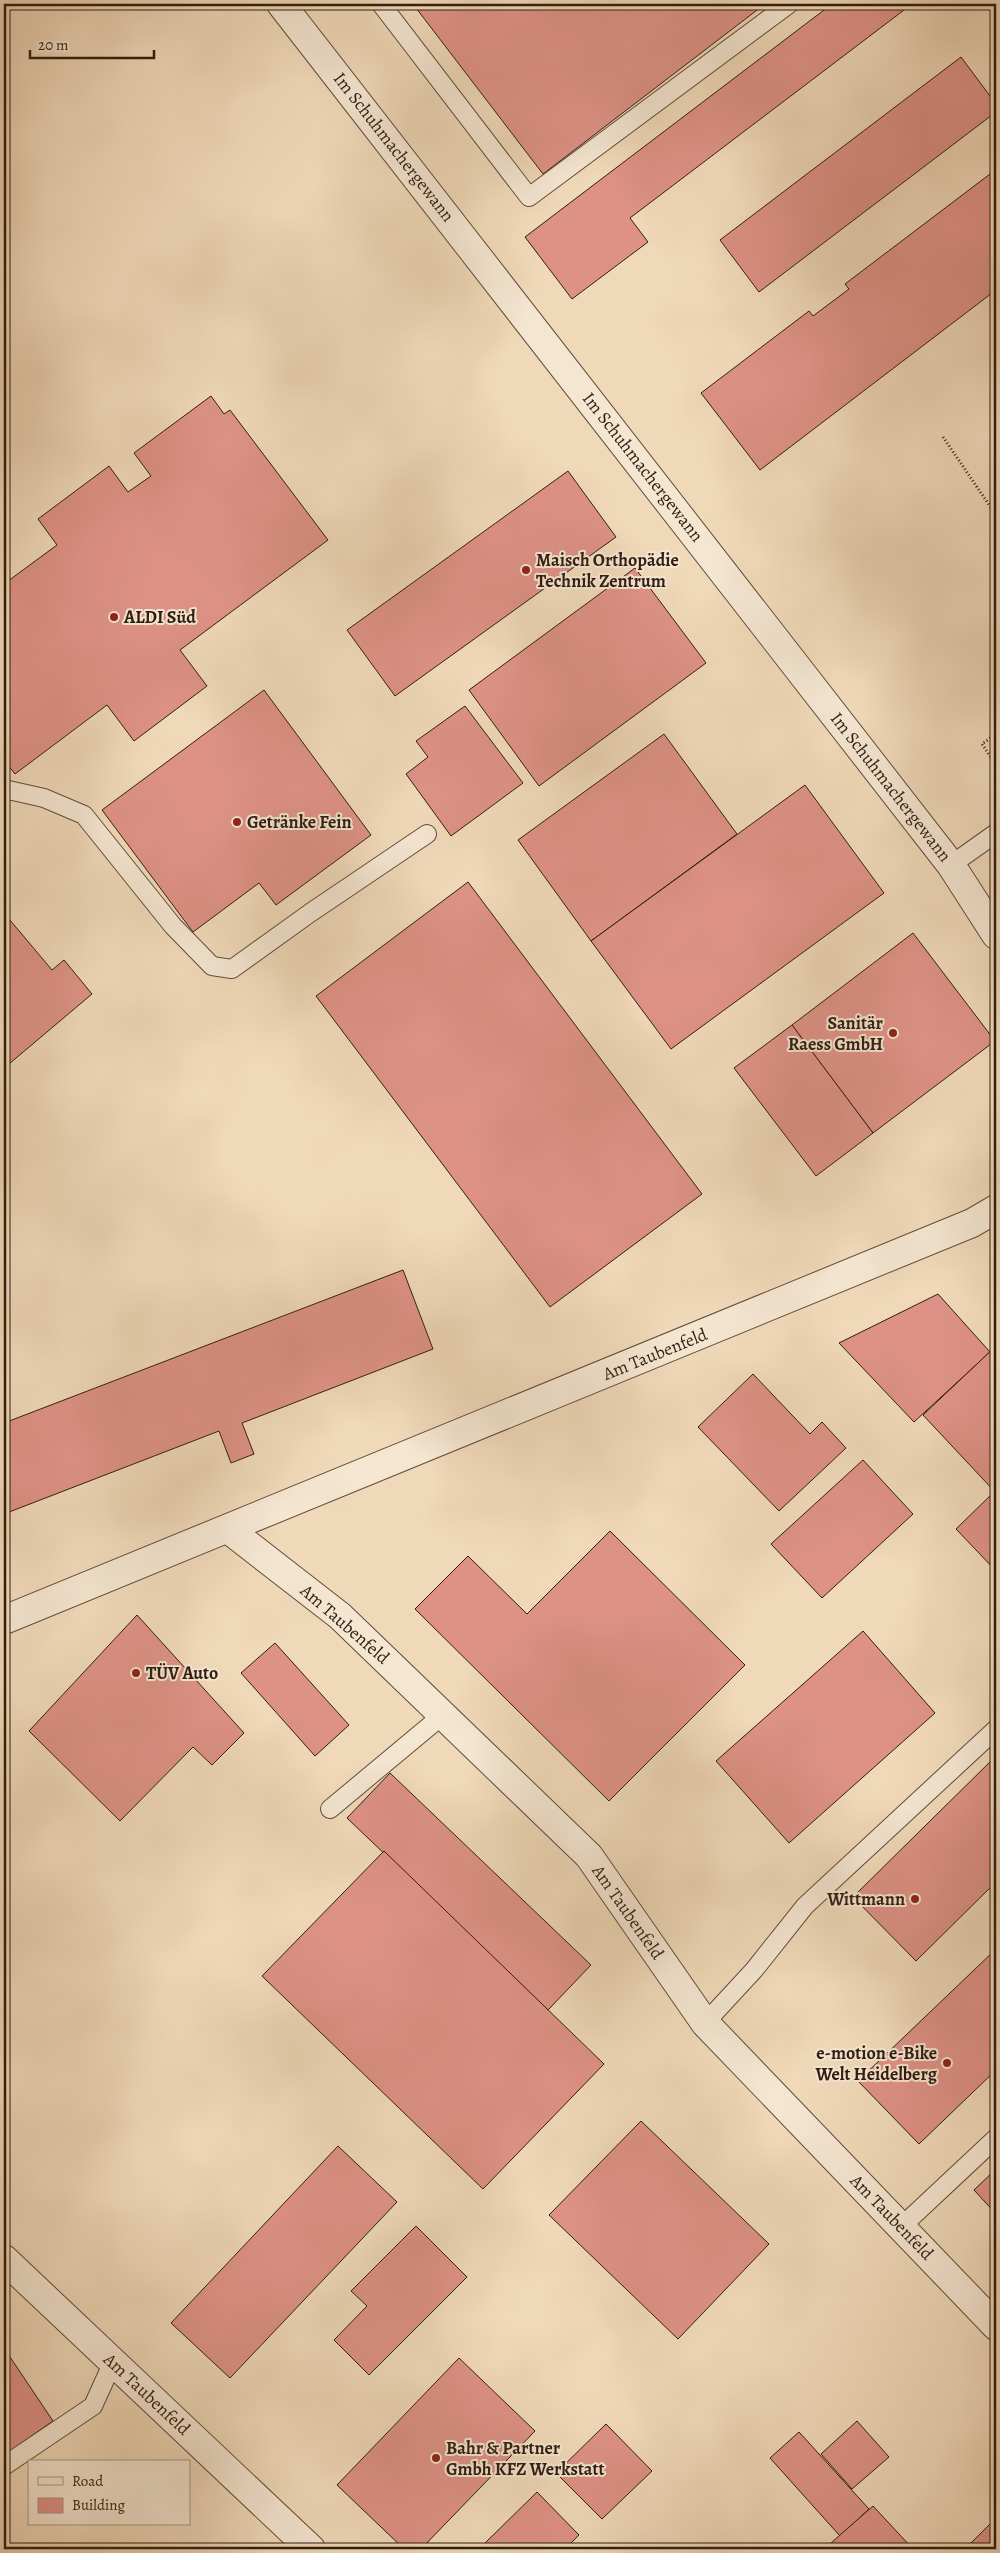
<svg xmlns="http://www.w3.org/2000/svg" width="1000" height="2553" font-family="Alegreya,serif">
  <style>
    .building { fill: #de9287; stroke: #301d10 }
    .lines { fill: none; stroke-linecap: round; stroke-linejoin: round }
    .lane-casing { stroke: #604c3a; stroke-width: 20 }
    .street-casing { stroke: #604c3a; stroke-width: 30 }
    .path { stroke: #301d10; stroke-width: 3; stroke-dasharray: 1 2.5; stroke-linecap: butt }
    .lane { stroke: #f5e6d2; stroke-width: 18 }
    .street { stroke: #f5e6d2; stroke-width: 28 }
    .poi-dot { fill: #8f2418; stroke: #f5e6d2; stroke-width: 2 }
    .labels { text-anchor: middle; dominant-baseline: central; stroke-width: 4; stroke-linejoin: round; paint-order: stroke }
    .street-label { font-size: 18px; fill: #301d10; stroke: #f5e6d2 }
    .poi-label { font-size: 18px; font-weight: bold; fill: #301d10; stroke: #f5e6d2; text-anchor: start }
  </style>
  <rect width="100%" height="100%" fill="#f0d9b9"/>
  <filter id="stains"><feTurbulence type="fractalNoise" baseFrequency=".004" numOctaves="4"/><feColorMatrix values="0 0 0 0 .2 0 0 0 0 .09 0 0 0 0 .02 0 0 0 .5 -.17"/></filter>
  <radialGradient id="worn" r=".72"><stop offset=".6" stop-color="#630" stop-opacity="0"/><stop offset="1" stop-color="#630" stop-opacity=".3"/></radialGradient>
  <!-- building -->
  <g class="building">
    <path d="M413,4H765L543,174Z"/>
    <path d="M832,4H912L630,218L648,242L572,299L525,237Z"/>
    <path d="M961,57L996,104V112L759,292L720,240Z"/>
    <path d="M990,174L996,182V290L760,470L701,393L809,311L813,316L849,289L845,284Z"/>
    <path d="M211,396L224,414L230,410L328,540L180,650L207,686L134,741L107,705L15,774L4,760V584L57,545L38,519L109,466L128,492L151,476L134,453Z"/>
    <path d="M568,471L616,537L395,696L347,630Z"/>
    <path d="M635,568L706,663L539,786L469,690Z"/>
    <path d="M264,690L371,835L276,905L259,883L193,932L102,810Z"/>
    <path d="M465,706L523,783L451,836L406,774L428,757L416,741Z"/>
    <path d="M664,734L737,834L591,941L518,840Z"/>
    <path d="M805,785L884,893L671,1049L591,941Z"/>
    <path d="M468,882L702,1194L550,1307L316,996Z"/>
    <path d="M4,913L52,970L64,960L92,994L9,1064L4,1058Z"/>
    <path d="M913,933L995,1041L873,1133L792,1025Z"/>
    <path d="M792,1025L873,1133L816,1176L734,1068Z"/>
    <path d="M403,1270L433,1349L242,1423L254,1454L231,1463L219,1431L4,1514V1423Z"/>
    <path d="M938,1294L990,1352L914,1422L839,1343Z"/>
    <path d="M996,1346V1493L923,1415Z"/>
    <path d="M753,1374L810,1434L822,1422L846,1448L779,1511L698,1427Z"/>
    <path d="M863,1460L913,1514L822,1598L771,1544Z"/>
    <path d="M995,1491L996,1493V1571L956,1529Z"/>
    <path d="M610,1531L745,1665L609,1801L415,1609L468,1556L527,1614Z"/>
    <path d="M137,1615L244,1733L212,1765L193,1747L120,1821L29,1731Z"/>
    <path d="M863,1631L935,1713L789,1843L716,1761Z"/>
    <path d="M275,1643L349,1725L315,1756L241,1673Z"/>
    <path d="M996,1756V1882L916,1961L853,1897Z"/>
    <path d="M390,1773L591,1965L548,2010L347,1818Z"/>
    <path d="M384,1851L604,2064L483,2189L262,1976Z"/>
    <path d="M996,1949V2070L919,2144L858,2081Z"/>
    <path d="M641,2121L769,2244L678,2339L549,2215Z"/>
    <path d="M338,2146L397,2202L230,2378L171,2323Z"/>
    <path d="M996,2169V2214L974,2190Z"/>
    <path d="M416,2226L467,2277L369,2375L334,2340L367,2306L351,2291Z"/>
    <path d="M4,2348L53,2421L4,2455Z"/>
    <path d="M459,2358L535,2431L421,2549H404L337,2485Z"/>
    <path d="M857,2421L889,2457L852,2489L821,2454Z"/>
    <path d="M606,2424L652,2471L602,2519L556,2473Z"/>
    <path d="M799,2432L869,2509L840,2536L770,2458Z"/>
    <path d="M537,2492L579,2535L565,2549H485L482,2546Z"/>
    <path d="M873,2506L913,2549H837L831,2543Z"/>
    <path d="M996,2518V2549H965Z"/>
  </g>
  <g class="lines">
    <!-- lane casing -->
    <g class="lane-casing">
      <g id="lane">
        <path d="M381,4L529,197L789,4"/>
        <path d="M4,789L44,798L84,815L173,926L212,966L232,969L310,913L427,834"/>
        <path d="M951,865L996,833"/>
        <path d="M330,1809L444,1714"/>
        <path d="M705,2023L754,1970L805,1906L996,1729"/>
        <path d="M901,2227L996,2138"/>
        <path d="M4,2466L93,2406L113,2362"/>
      </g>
    </g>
    <!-- street casing -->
    <g class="street-casing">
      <g id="street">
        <path d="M281,4L951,865L996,935"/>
        <path d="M228,1529L340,1616L589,1856L705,2023L996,2326"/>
        <path d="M4,1620L972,1223L996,1209"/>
        <path d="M4,2259L311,2549"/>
      </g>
    </g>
    <!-- path -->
    <g class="path">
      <path d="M943,437L996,515"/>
      <path d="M996,734L982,744L996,765"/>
    </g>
    <!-- lane -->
    <use href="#lane" class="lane"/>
    <!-- street -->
    <use href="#street" class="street"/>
  </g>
  <!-- markers -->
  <g class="poi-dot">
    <circle cx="526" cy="570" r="5"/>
    <circle cx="114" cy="617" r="5"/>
    <circle cx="237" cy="822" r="5"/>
    <circle cx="893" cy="1033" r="5"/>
    <circle cx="136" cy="1673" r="5"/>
    <circle cx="915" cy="1899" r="5"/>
    <circle cx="947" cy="2063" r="5"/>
    <circle cx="436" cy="2458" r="5"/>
  </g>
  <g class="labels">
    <!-- street labels -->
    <g class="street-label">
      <text transform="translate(394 147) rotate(52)">Im Schuhmachergewann</text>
      <text transform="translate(643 467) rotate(52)">Im Schuhmachergewann</text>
      <text transform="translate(891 787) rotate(52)">Im Schuhmachergewann</text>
      <text transform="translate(655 1354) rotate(-22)">Am Taubenfeld</text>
      <text transform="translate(345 1624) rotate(41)">Am Taubenfeld</text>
      <text transform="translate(628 1912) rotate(55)">Am Taubenfeld</text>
      <text transform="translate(892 2217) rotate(46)">Am Taubenfeld</text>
      <text transform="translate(147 2394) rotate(43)">Am Taubenfeld</text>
    </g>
    <!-- poi labels -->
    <g class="poi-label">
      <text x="536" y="560">Maisch Orthopädie<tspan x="536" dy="21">Technik Zentrum</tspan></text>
      <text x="124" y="617">ALDI Süd</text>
      <text x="247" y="822">Getränke Fein</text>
      <text x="883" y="1023" text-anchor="end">Sanitär<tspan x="883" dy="21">Raess GmbH</tspan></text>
      <text x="146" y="1673">TÜV Auto</text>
      <text x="905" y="1899" text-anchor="end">Wittmann</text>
      <text x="937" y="2053" text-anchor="end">e-motion e-Bike<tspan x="937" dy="21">Welt Heidelberg</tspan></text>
      <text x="446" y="2448">Bahr &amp; Partner<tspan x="446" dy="21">Gmbh KFZ Werkstatt</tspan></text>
    </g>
  </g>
  <!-- margin -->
  <rect width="1000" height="2553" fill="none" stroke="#f0d9b9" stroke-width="20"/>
  <rect x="5" y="5" width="990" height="2543" fill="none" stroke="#301d10" stroke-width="2.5"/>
  <rect x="10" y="10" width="980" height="2533" fill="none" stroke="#301d10"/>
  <!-- legend -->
  <rect x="28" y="2460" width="162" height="65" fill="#f5e6d2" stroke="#a69684"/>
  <rect x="38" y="2477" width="25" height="8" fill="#f5e6d2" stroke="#a69684"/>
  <text x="72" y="2486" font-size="15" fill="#301d10">Road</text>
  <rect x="38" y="2498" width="25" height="15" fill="#de9287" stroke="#a69684"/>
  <text x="72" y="2510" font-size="15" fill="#301d10">Building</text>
  <!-- scale -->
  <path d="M30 50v8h124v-8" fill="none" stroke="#301d10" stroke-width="2.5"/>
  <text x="38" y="50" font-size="15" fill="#301d10" stroke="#f5e6d2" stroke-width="4" paint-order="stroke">20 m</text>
  <rect width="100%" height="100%" filter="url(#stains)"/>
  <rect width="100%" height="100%" fill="url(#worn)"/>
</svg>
